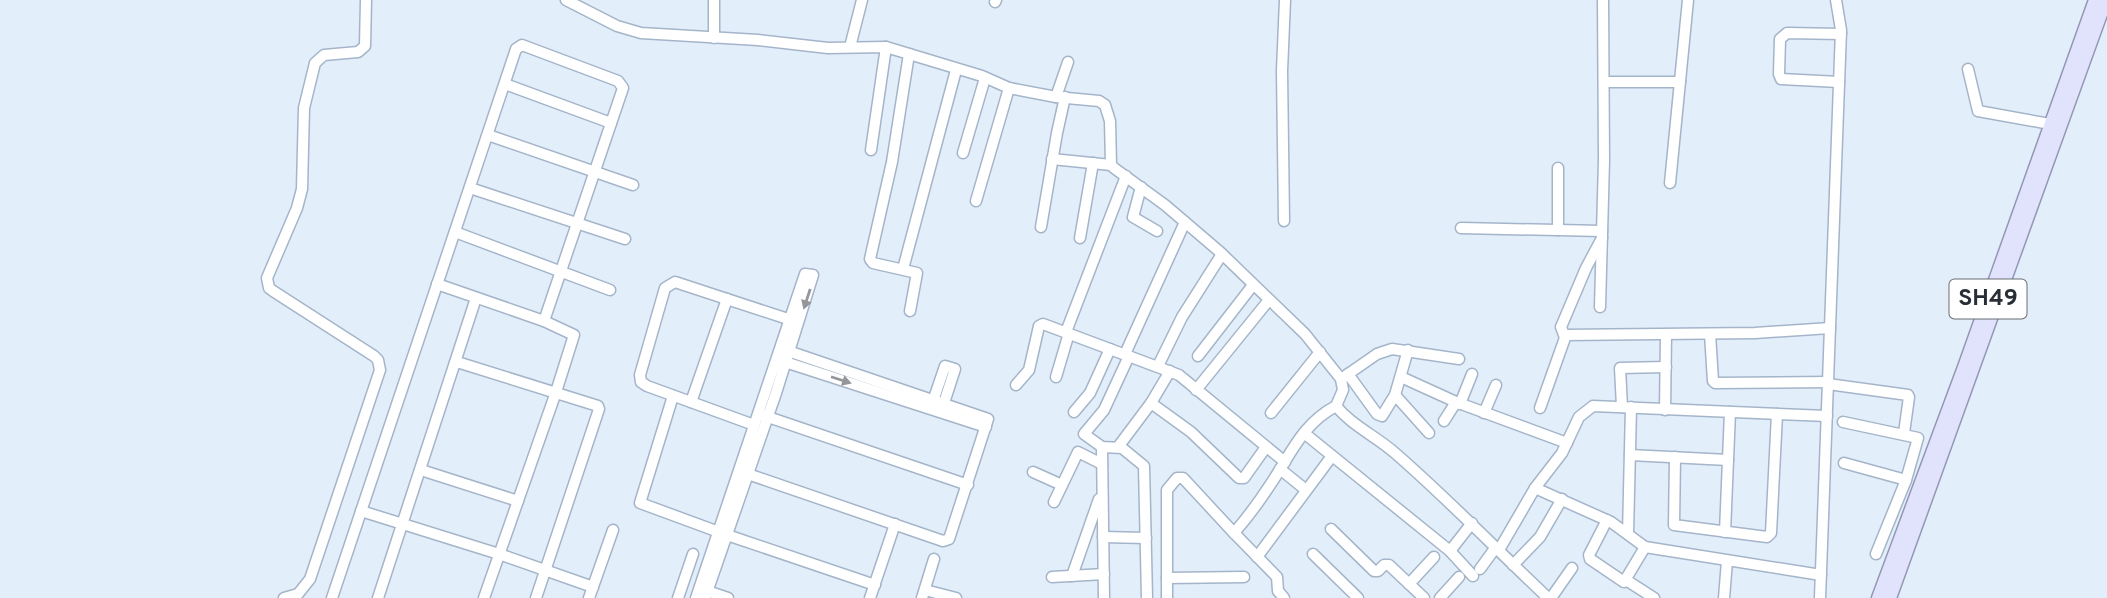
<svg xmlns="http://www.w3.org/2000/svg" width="2107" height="598" font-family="Overpass,sans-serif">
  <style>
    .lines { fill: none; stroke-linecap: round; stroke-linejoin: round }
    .minor-casing { stroke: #a4b5c9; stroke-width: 13 }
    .major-casing { stroke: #9397b5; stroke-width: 15 }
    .minor { stroke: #fff; stroke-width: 10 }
    .major { stroke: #e1e3fc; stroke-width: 12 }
    .oneway { fill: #94969a }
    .labels { text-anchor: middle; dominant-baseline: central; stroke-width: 5; stroke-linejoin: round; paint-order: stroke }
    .shield { fill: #fff; stroke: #686d72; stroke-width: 2 }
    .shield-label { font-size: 23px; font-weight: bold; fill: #282e36 }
  </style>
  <rect width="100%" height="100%" fill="#e3eefb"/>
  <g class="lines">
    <!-- minor casing -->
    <g class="minor-casing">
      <g id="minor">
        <path d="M566,0L617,26L641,33L758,40L828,48L886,47L982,76L1009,88L1056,97L1099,101L1105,105L1110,121L1111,165L1114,168L1165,205L1220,252L1305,334L1341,379L1343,390L1336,406C1352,426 1376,436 1395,453C1448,499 1497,550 1548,598"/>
        <path d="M995,2L996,0"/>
        <path d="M714,38V0"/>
        <path d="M850,47L862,0"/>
        <path d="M909,54L892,162L870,259L873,263L917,273L910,311"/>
        <path d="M1968,69L1978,111L2050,124"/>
        <path d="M1604,82H1680"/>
        <path d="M1839,82L1781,79L1779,74L1780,39L1787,33L1841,34"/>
        <path d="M505,84L611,123"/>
        <path d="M1056,97L1068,62"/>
        <path d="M488,135L633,185"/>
        <path d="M871,150L886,47"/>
        <path d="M963,153L985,78"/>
        <path d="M1052,159L1111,165"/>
        <path d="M1670,183L1688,0"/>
        <path d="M1141,187L1133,217L1157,231"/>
        <path d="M470,188L625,239"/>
        <path d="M976,201L1009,88"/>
        <path d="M1284,221L1282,71L1285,0"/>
        <path d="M1041,227L1057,133L1065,97"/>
        <path d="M1461,228L1602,231"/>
        <path d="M1558,230V168"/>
        <path d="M455,232L610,290"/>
        <path d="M1080,238L1093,163"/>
        <path d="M1602,238L1586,268L1561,327L1564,335L1755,333L1830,328"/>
        <path d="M903,269L956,70"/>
        <path d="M437,284L544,321L574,335L556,392L484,598"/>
        <path d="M1600,307L1604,160L1603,0"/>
        <path d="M1066,332L1126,176"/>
        <path d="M1710,334L1713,381L1715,383L1828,382"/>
        <path d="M1125,354L1185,222"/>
        <path d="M1129,356L1104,410L1084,434L1102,447L1122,448L1144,466L1147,598"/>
        <path d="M1198,356L1253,285"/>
        <path d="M779,360L986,427"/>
        <path d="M457,362L598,406L599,409L536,598"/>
        <path d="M1158,366L1182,317L1222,254"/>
        <path d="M1348,374L1377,414L1382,416L1395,395L1408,350"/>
        <path d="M1056,377L1069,333"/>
        <path d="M1401,377L1456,402L1567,443"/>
        <path d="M1341,379L1377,354L1392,349L1459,359"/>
        <path d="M1828,384L1908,395L1909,397L1904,433"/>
        <path d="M1016,385L1029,370L1039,326L1043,324L1179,375L1285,462"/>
        <path d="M1196,390L1269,300"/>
        <path d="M1395,395L1429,433"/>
        <path d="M673,396L640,503L727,535L875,585"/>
        <path d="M691,402L727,299"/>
        <path d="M1151,403L1191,432L1239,478H1244L1266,447"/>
        <path d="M1460,404L1472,374"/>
        <path d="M931,407L945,366L955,369L942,409"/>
        <path d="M1622,407L1620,368L1666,367"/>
        <path d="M1540,408L1566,335"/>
        <path d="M1665,410L1666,335"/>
        <path d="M1074,412L1090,393L1110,349"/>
        <path d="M1271,413L1320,352"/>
        <path d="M1484,413L1496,385"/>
        <path d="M762,415L968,485"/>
        <path d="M1444,421L1456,402"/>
        <path d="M1843,422L1918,438L1906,480L1876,554"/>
        <path d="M754,425L647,386L641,382L640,375L665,288L675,282L788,319"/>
        <path d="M1304,433L1450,551L1473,576"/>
        <path d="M1102,447L1104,598"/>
        <path d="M1118,447L1151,403L1170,371"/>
        <path d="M1630,455L1728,460"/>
        <path d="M1675,457L1674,525L1767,537L1771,533L1777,414"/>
        <path d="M1844,463L1906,480"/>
        <path d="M1280,469L1306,490"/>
        <path d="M421,470L518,501"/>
        <path d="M742,472L943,541L949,539L988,419L785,350"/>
        <path d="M1033,472L1062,485"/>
        <path d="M1535,488L1562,453L1579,417L1593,406L1827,416"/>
        <path d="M1054,502L1078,452L1102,464"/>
        <path d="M361,511L499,554L593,587"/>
        <path d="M1607,520L1589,555L1590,559L1624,582L1645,547"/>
        <path d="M1331,529L1374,571H1378L1384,565H1389L1424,598"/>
        <path d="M1725,532L1730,412"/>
        <path d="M1234,533L1277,577L1278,591L1284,598"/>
        <path d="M1628,534L1631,407"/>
        <path d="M1103,537L1146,538"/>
        <path d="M1499,550L1535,488L1611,522L1645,547L1821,575"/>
        <path d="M1450,551L1472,523"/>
        <path d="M1313,554L1358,598"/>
        <path d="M1257,557L1332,456"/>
        <path d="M1513,565L1540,537L1562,499"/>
        <path d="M1480,569L1496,547"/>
        <path d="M1072,576L1099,499"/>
        <path d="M1052,577L1104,574"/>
        <path d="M1167,578L1244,577"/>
        <path d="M1626,580L1654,598"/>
        <path d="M1409,584L1434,557"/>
        <path d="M701,589L728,598"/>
        <path d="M925,590L956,598"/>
        <path d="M284,598L298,594L310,579L380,370L378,360L374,356L273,291L269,288L267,278L297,208L302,189L304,108L315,63L324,55L358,52L365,46L366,0"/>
        <path d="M332,598L516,49L522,45L618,81L623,88L544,321"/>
        <path d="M378,598L476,298"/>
        <path d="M589,598L613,530"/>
        <path d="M678,598L693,554"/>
        <path d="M696,598L805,274L813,275L776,393L705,598"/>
        <path d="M870,598L895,524"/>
        <path d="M922,598L934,559"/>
        <path d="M1167,598V490L1177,478H1183L1234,533C1247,518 1259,502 1270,485C1291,454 1302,424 1336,406"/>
        <path d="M1440,598L1459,577"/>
        <path d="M1551,598L1572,568"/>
        <path d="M1724,598L1727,561"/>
        <path d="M1820,598L1841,30L1836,0"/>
      </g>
    </g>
    <!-- major casing -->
    <g class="major-casing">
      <g id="major">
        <path d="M1878,598L1964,367L2095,0"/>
        <path d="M1890,598L2106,0"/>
      </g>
    </g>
    <!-- minor -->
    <use href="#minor" class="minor"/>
    <!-- major -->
    <use href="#major" class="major"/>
  </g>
  <!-- one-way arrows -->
  <defs><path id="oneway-solid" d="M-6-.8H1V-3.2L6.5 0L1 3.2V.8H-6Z" transform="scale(1.75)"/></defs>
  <g class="oneway">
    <use href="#oneway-solid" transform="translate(807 299) rotate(108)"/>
    <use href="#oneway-solid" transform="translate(841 380) rotate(18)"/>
  </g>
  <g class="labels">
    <!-- shield labels -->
    <rect class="shield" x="1949.5" y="279.5" width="77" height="39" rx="5"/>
    <g class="shield-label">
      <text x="1988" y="299">SH49</text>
    </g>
  </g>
</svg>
